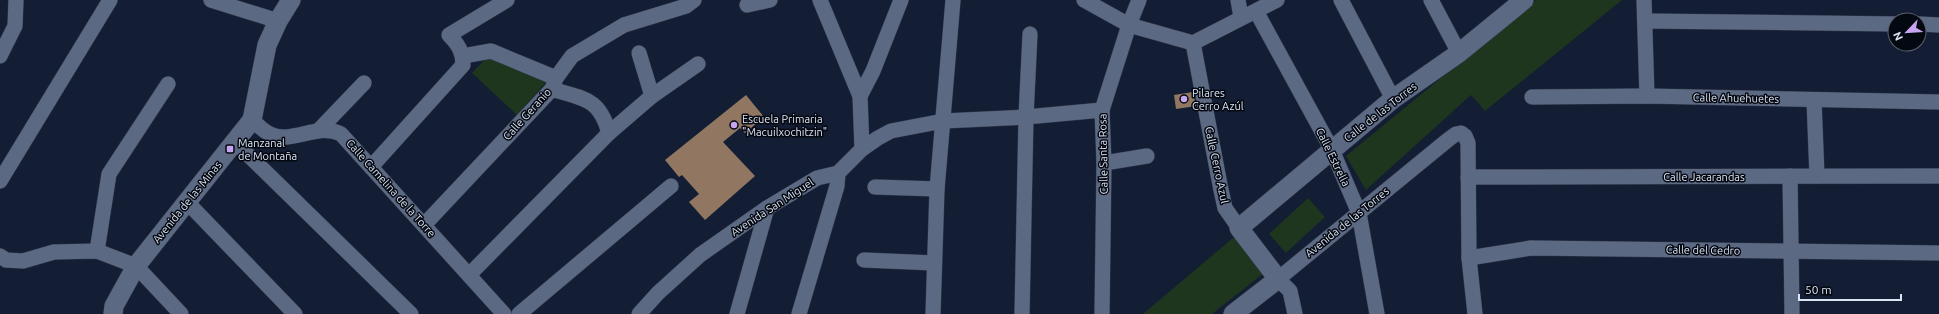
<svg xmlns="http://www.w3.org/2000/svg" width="1939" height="314" font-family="Ubuntu,sans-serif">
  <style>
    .green { fill: #1e361e }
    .building { fill: #917762 }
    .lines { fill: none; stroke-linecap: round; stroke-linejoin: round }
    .minor-casing { stroke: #32384a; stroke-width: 16 }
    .tertiary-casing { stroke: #32384a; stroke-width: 20 }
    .minor { stroke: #5c6983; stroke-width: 15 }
    .tertiary { stroke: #5c6983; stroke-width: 19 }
    .poi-dot { fill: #c7a6ef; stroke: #040811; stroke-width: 1.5 }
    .labels { text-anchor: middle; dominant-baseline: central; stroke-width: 3; stroke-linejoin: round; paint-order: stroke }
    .poi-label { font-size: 11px; fill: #dce4f3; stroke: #040811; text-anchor: start }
    .street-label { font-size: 11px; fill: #dce4f3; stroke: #040811 }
  </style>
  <rect width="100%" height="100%" fill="#131d33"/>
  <!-- green -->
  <g class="green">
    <path d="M1536,0H1622L1485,111L1471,95L1366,190L1346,156Z"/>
    <path d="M491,53L549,79L517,115L472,73Z"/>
    <path d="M1308,198L1325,217L1286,253L1269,234Z"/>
    <path d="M1234,237L1264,273L1212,314H1143Z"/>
  </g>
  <!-- building -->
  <g class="building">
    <path d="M1193,92L1196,106L1176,109L1174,95Z"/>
    <path d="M746,95L764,117L745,133L740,128L723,142L755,176L705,220L689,202L699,194L682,175L679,177L665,160Z"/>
  </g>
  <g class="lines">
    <!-- minor casing -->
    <g class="minor-casing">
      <g id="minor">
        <path d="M211,0L278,21"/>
        <path d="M820,0L860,96L862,149"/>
        <path d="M1084,0L1129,25L1193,43L1277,0"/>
        <path d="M1238,0L1241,17"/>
        <path d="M1341,0L1393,99"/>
        <path d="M1431,0L1459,53"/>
        <path d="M1644,0L1647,96"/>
        <path d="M747,5L770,0"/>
        <path d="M1256,11L1332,150L1359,213L1377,314"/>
        <path d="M1645,21L1895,24"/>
        <path d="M1919,24L1939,25"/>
        <path d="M1193,43L1221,190L1225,208L1239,228"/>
        <path d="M639,53L652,96"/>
        <path d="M0,56L15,26L16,0"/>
        <path d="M463,56L491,51L556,78"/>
        <path d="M552,89C583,99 599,97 609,133"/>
        <path d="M860,96L873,71L901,0"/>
        <path d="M1532,97L1647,96L1939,102"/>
        <path d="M1814,100L1817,176"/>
        <path d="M252,120C258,125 263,131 270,134C290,145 319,122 341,134L504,314"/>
        <path d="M318,131L364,83"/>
        <path d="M235,142L411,314"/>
        <path d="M1104,163L1147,156"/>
        <path d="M371,167L463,65C463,52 458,44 449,35L507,0"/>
        <path d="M1790,176L1792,314"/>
        <path d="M1468,177L1939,176"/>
        <path d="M0,181L110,0"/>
        <path d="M875,187L937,189"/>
        <path d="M186,201L295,314"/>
        <path d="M424,225L552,89L556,78L572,56L624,25L686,6L694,0"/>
        <path d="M97,251L109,174L168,84"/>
        <path d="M0,256L6,260L23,261L54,252L97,251L136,266L181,314"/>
        <path d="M1469,258L1531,248L1939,253"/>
        <path d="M864,260L934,263"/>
        <path d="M469,275L609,133L652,96L698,64"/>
        <path d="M519,314L671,186"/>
        <path d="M639,314L658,293L700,255L767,208L817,178L838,173L862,149L878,138L891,131L943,121L1026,117L1102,110"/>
        <path d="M737,314L767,208"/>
        <path d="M799,314L837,186L838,173"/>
        <path d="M933,314L937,189L953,0"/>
        <path d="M1022,314L1026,117L1030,34"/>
        <path d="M1102,314L1104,163L1102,110L1129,25L1139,0"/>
        <path d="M1295,314L1290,291L1278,279L1449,139L1456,134L1461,133L1465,136L1468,143L1469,258L1475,314"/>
      </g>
    </g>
    <!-- tertiary casing -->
    <g class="tertiary-casing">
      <g id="tertiary">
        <path d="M113,314L114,306L136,266L252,120L267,45L278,21L291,0"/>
        <path d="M1233,314L1278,279L1239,228L1393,99L1459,53L1524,0"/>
      </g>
    </g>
    <!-- minor -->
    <use href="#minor" class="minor"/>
    <!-- tertiary -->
    <use href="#tertiary" class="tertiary"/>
  </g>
  <!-- markers -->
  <g class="poi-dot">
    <circle cx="1184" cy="99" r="4"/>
    <circle cx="734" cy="125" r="4"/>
    <rect x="226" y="145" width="8" height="8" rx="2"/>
  </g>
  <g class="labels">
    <!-- poi labels -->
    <g class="poi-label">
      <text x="1192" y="93">Pilares<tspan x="1192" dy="13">Cerro Azúl</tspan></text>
      <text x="742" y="119">Escuela Primaria<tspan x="742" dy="13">"Macuilxochitzin"</tspan></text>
      <text x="238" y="143">Manzanal<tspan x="238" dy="13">de Montaña</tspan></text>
    </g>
    <!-- street labels -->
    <g class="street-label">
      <text transform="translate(1736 98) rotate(1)">Calle Ahuehuetes</text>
      <text transform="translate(1380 112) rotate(-38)">Calle de las Torres</text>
      <text transform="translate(527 114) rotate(-48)">Calle Geranio</text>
      <text transform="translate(1103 154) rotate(-91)">Calle Santa Rosa</text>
      <text transform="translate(1333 157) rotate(64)">Calle Estrella</text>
      <text transform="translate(1217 165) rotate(78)">Calle Cerro Azul</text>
      <text x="1704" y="177">Calle Jacarandas</text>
      <text transform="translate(391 188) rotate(48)">Calle Camelina de la Torre</text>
      <text transform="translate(187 202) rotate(-51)">Avenida de las Minas</text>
      <text transform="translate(772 207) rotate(-33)">Avenida San Miguel</text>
      <text transform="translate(1347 222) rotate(-39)">Avenida de las Torres</text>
      <text transform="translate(1703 250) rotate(1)">Calle del Cedro</text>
    </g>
  </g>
  <!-- north arrow -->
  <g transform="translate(1907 32) rotate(245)"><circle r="19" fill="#040811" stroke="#5a606b"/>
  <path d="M0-3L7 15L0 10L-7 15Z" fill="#c7a6ef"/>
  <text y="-6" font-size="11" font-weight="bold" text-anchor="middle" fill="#dce4f3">N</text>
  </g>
  <!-- scale -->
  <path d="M1799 294v6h102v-6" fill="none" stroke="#dce4f3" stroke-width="2"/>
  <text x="1805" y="294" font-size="12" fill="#dce4f3" stroke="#040811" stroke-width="3" paint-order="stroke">50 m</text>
</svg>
